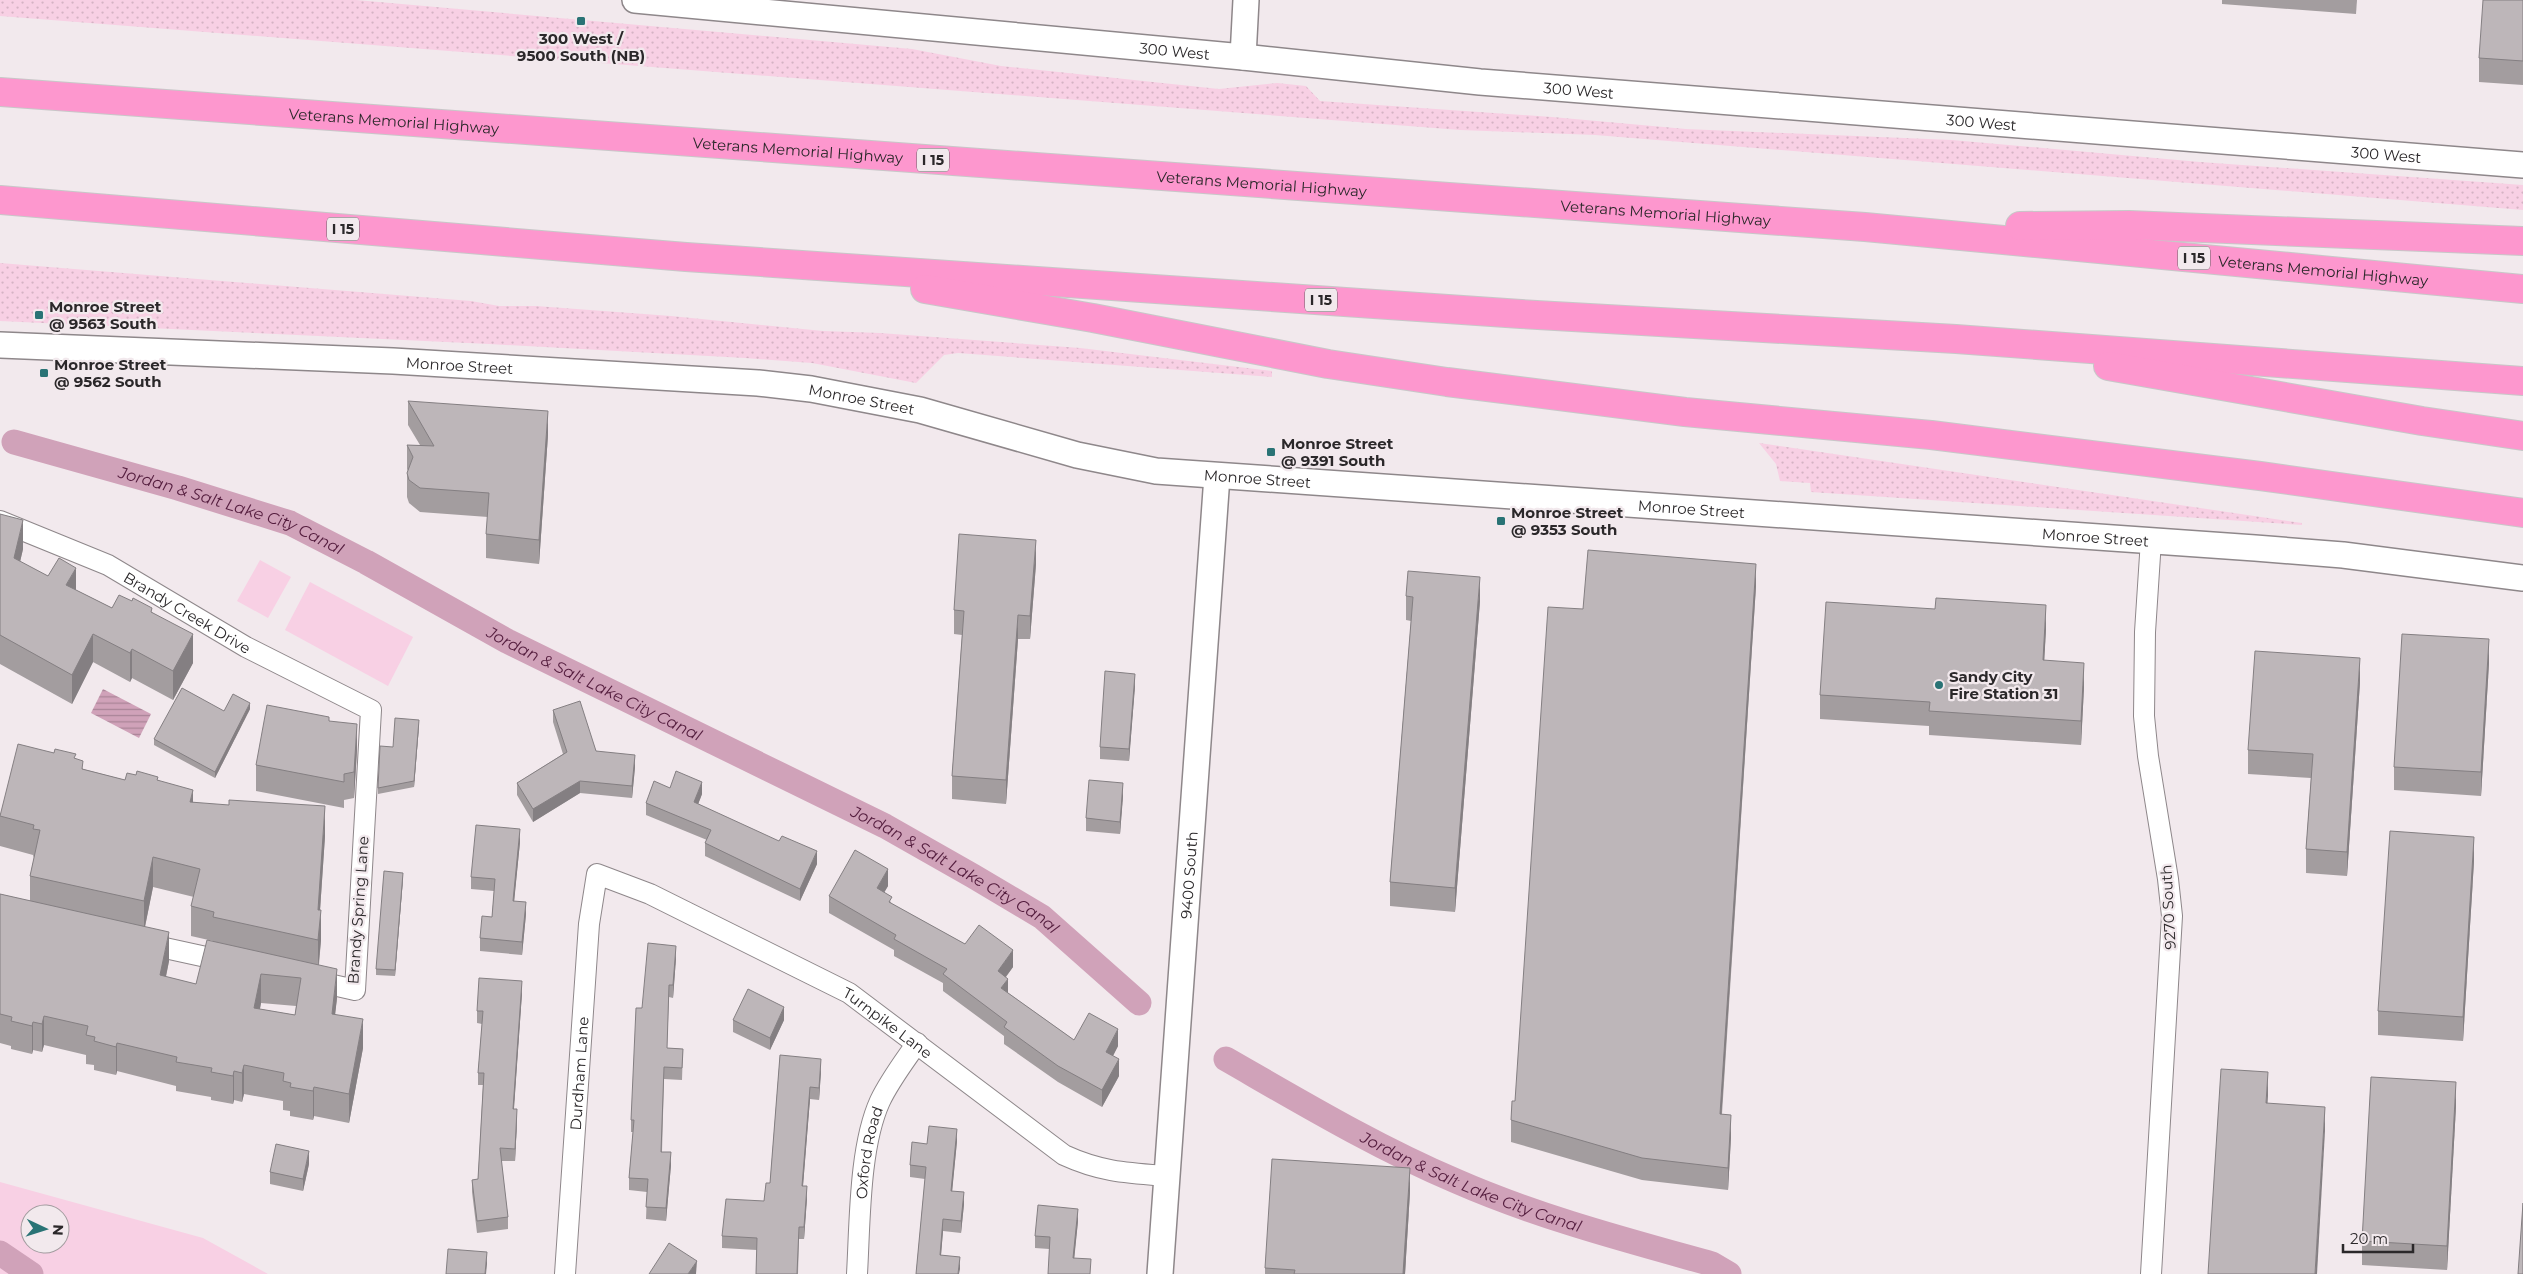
<svg xmlns="http://www.w3.org/2000/svg" width="2523" height="1274" font-family="Montserrat,sans-serif">
  <style>
    .grass { fill: url(#grass-dots) }
    .park { fill: #f8d0e4; fill-rule: evenodd }
    .water { fill: url(#water-rules) }
    .lines { fill: none; stroke-linecap: round; stroke-linejoin: round }
    .canal { stroke: #d0a2b9; stroke-width: 25 }
    .minor-casing { stroke: #8e878a; stroke-width: 22 }
    .tertiary-casing { stroke: #8e878a; stroke-width: 28 }
    .motorway-casing { stroke: #c8c7c8; stroke-width: 30 }
    .minor { stroke: #fff; stroke-width: 20 }
    .tertiary { stroke: #fff; stroke-width: 25 }
    .motorway { stroke: #fd97ce; stroke-width: 28 }
    .wall { fill: #a39d9f; fill-rule: evenodd }
    .shaded-wall { fill: #847f82 }
    .building { fill: #bdb6b9; stroke: #847f82; fill-rule: evenodd }
    .poi-dot { fill: #297375; stroke: #f2e9ed; stroke-width: 2 }
    .labels { text-anchor: middle; dominant-baseline: central; stroke-width: 4.5; stroke-linejoin: round; paint-order: stroke }
    .shield { fill: #f2e9ed; stroke: #676264; stroke-width: 1 }
    .shield-label { font-size: 14px; font-weight: bold; fill: #2b282a }
    .poi-label { font-size: 15px; font-weight: bold; fill: #2b282a; stroke: #f2e9ed; text-anchor: start }
    .street-label { font-size: 15px; fill: #2b282a; stroke: #f2e9ed }
    .water-label { font-size: 16px; font-style: italic; fill: #541d3e; stroke: #f2e9ed }
  </style>
  <defs>
    <pattern id="grass-dots" width="8" height="8" patternUnits="userSpaceOnUse" patternTransform="scale(1.25)"><rect width="8" height="8" fill="#f8d0e4"/><path d="M2 2h.1M6 6h.1" fill="none" stroke="#d5b3c4" stroke-width="1.8" stroke-linecap="round"/></pattern>
    <pattern id="water-rules" width="6" height="5" patternUnits="userSpaceOnUse" patternTransform="scale(1.25)"><rect width="6" height="5" fill="#d0a2b9"/><path d="M0 2.5h6" fill="none" stroke="#a98497"/></pattern>
  </defs>
  <rect width="100%" height="100%" fill="#f2e9ed"/>
  <!-- grass -->
  <g class="grass">
    <path d="M0,0H356L912,49L1001,66L1219,89L1277,83L1306,86L1320,101L1552,117L1686,129L1952,140L2200,162L2523,185V210L1595,135L1460,130L0,16Z"/>
    <path d="M0,263L471,301L499,306H536L671,316L823,331L880,333L1080,348L1272,371V377L958,353L944,355L916,383L812,363L745,358L489,344L0,321Z"/>
    <path d="M1759,443L2302,523V525L1811,492L1810,483L1780,481L1776,464Z"/>
  </g>
  <!-- park -->
  <g class="park">
    <path d="M260,560L291,577L268,618L237,601Z"/>
    <path d="M310,582L413,637L388,686L285,630Z"/>
    <path d="M0,1182L203,1238L268,1274H0ZM30,1214H60V1244H30Z"/>
  </g>
  <!-- water -->
  <path class="water" d="M103,689L151,714L139,738L91,713Z"/>
  <g class="lines">
    <!-- canal -->
    <g class="canal">
      <path id="s1" d="M14,442L178,488L290,523L366,562L507,641L885,826L973,876L1042,917L1139,1003"/>
      <path id="s2" d="M1226,1059C1301,1102 1376,1147 1456,1181C1538,1217 1626,1240 1712,1264L1729,1274"/>
      <path d="M0,1253L31,1274"/>
    </g>
    <!-- minor casing -->
    <g class="minor-casing">
      <g id="minor">
        <path id="s3" d="M0,521L108,565L246,647L371,710L355,990L311,980"/>
        <path d="M142,943L229,962"/>
        <path id="s4" d="M565,1274L589,924L597,874L650,894L849,993L1064,1155C1101,1172 1127,1173 1167,1176"/>
        <path id="s5" d="M857,1274C860,1223 859,1147 880,1101C890,1080 904,1062 917,1043"/>
        <path d="M2151,1274L2172,916L2168,879L2148,756L2144,716L2145,632L2151,540"/>
      </g>
    </g>
    <!-- tertiary casing -->
    <g class="tertiary-casing">
      <g id="tertiary">
        <path id="s6" d="M635,0L1243,57L1480,82L2523,165"/>
        <path d="M1243,57L1246,0"/>
        <path id="s7" d="M0,345L393,361L758,383L811,389L920,410L1077,455L1156,471L2255,548L2343,555L2523,578"/>
        <path id="s8" d="M1160,1274L1217,476"/>
      </g>
    </g>
    <!-- motorway casing -->
    <g class="motorway-casing">
      <g id="motorway">
        <path id="s9" d="M0,92L1865,227L2523,289"/>
        <path d="M0,200L686,257L1521,314L1956,339L2523,381"/>
        <path d="M2020,226L2129,225L2523,241"/>
        <path d="M925,289L1093,318L1328,364L1447,382L1685,412L1931,435L2260,476L2523,513"/>
        <path d="M2108,366L2422,421L2523,436"/>
      </g>
    </g>
    <!-- minor -->
    <use href="#minor" class="minor"/>
    <!-- tertiary -->
    <use href="#tertiary" class="tertiary"/>
    <!-- motorway -->
    <use href="#motorway" class="motorway"/>
  </g>
  <!-- wall -->
  <g class="wall">
    <path d="M2222,0H2357L2356,14L2222,4Z"/>
    <path d="M2523,0V85L2479,82V58Z"/>
    <path d="M408,401L548,435L539,564L486,558V534L488,517L420,512L409,503L407,497V473L408,471L407,469V445H420L408,425Z"/>
    <path d="M0,514L23,549L20,562L112,608L152,612L193,663L173,700L132,678L130,682L93,662L72,704L0,664Z"/>
    <path d="M1036,564L1030,639H1018L1006,804L952,799V776L962,635L954,634V610Z"/>
    <path d="M1756,586L1722,1114L1731,1137L1728,1190L1642,1180L1511,1142V1120L1515,1101L1583,609Z"/>
    <path d="M1406,596L1480,601L1455,912L1390,906V882L1411,621L1406,620Z"/>
    <path d="M2046,629L2044,660L2084,687L2081,745L1929,735V726L1820,719V695Z"/>
    <path d="M2489,663L2481,796L2394,790V767Z"/>
    <path d="M2360,682L2347,876L2306,873V849L2311,778L2248,774V750Z"/>
    <path d="M1135,686L1129,761L1100,759V747Z"/>
    <path d="M250,709L215,778L154,745V739L224,711Z"/>
    <path d="M553,710L596,751L635,767L632,798L580,793L533,822L517,795V783L563,754L553,722Z"/>
    <path d="M329,721L357,750L354,798L344,800V808L256,791V765Z"/>
    <path d="M419,726L414,787L378,794V788L393,747Z"/>
    <path d="M76,759L83,769L125,780H158L193,802L325,836L320,910L321,940L319,965L337,998L335,1014L363,1048L349,1123L314,1116L313,1120L290,1116V1111L283,1110V1101L244,1094L242,1102L234,1100L233,1104L211,1100V1097L176,1091V1086L117,1071L116,1075L94,1070V1065L86,1064V1055L44,1045L42,1052L33,1050L32,1054L11,1049V1046L0,1043V894L30,901V876L34,858L33,855L0,846V814ZM153,887L194,897L191,906V936L213,941L196,984L166,977L169,961L145,927ZM261,1003L296,1006L295,1015L260,1009Z"/>
    <path d="M670,788L702,794L698,804L817,864L800,901L705,856V843L707,840L646,815V803Z"/>
    <path d="M1123,796L1120,834L1086,831V818Z"/>
    <path d="M520,842L514,901L526,914L522,955L480,951V938L492,917L494,891L471,889V877Z"/>
    <path d="M2474,861L2463,1041L2378,1035V1011Z"/>
    <path d="M403,879L395,976L376,975V969Z"/>
    <path d="M888,886L884,892L892,904L965,944L1013,967L1006,977L1008,993L1074,1040L1118,1046L1113,1056L1119,1076L1102,1107L1058,1082L1004,1044V1036L943,991V983L894,956V950L829,913V896Z"/>
    <path d="M676,958L673,998L669,997L667,1048L683,1049L682,1080L664,1079L662,1152L671,1165L666,1221L646,1219L647,1192L629,1190V1178L633,1132H631V1120L642,1008Z"/>
    <path d="M522,993L514,1109L517,1122L515,1161H501L508,1217V1229L477,1233L472,1192V1180L478,1179L483,1085H478V1073L482,1024L477,1023V1011Z"/>
    <path d="M733,1020H784L770,1050L733,1032Z"/>
    <path d="M780,1055L821,1071L819,1100L810,1099L803,1186L807,1198L804,1239H799L798,1274H756L757,1250L722,1248V1236L764,1201L770,1183Z"/>
    <path d="M2456,1106L2447,1270L2362,1265V1241Z"/>
    <path d="M957,1141L952,1191L964,1204L961,1233L943,1231L941,1255L960,1269L916,1274L925,1179L910,1177V1165L927,1144Z"/>
    <path d="M309,1164L303,1191L270,1184V1172Z"/>
    <path d="M1410,1192L1405,1274H1265V1268Z"/>
    <path d="M1078,1221L1074,1258L1049,1249L1035,1248V1236Z"/>
  </g>
  <!-- shaded-wall -->
  <g class="shaded-wall">
    <path d="M548,411V435L539,564V540Z"/>
    <path d="M23,520V549L14,587V558Z"/>
    <path d="M1036,540V564L1030,639V616Z"/>
    <path d="M1756,564V586L1720,1136V1114Z"/>
    <path d="M76,568V597L66,585Z"/>
    <path d="M1480,577V601L1455,912V888Z"/>
    <path d="M2046,605V629L2043,684V660Z"/>
    <path d="M1018,615V639L1006,804V780Z"/>
    <path d="M93,634V662L72,704V675Z"/>
    <path d="M193,634V663L173,700V671Z"/>
    <path d="M2489,639V663L2481,796V772Z"/>
    <path d="M132,649V678L130,682V653Z"/>
    <path d="M2360,658V682L2347,876V852Z"/>
    <path d="M2084,663V687L2081,745V721Z"/>
    <path d="M1135,674V686L1129,761V749Z"/>
    <path d="M250,703V709L215,778V772Z"/>
    <path d="M419,720V726L414,787V781Z"/>
    <path d="M357,724V750L354,798V772Z"/>
    <path d="M635,755V767L632,798V786Z"/>
    <path d="M580,781V793L533,822V809Z"/>
    <path d="M702,782V794L694,815V802Z"/>
    <path d="M1123,783V796L1120,834V822Z"/>
    <path d="M193,790V819L190,802Z"/>
    <path d="M325,806V836L318,940V910Z"/>
    <path d="M520,829V842L513,913V901Z"/>
    <path d="M2474,837V861L2463,1041V1017Z"/>
    <path d="M817,851V864L800,901V889Z"/>
    <path d="M153,857V887L144,931V901Z"/>
    <path d="M888,869V886L877,905V888Z"/>
    <path d="M403,873V879L395,976V970Z"/>
    <path d="M526,902V914L522,955V942Z"/>
    <path d="M321,910V940L318,970V940Z"/>
    <path d="M169,932V961L160,1004V975Z"/>
    <path d="M676,946V958L673,998V985Z"/>
    <path d="M1013,950V967L998,987V971Z"/>
    <path d="M337,969V998L332,1042V1014Z"/>
    <path d="M261,974V1003L254,1037V1008Z"/>
    <path d="M1008,979V995L1001,988Z"/>
    <path d="M522,981V993L513,1121V1109Z"/>
    <path d="M784,1007V1020L770,1050V1038Z"/>
    <path d="M44,1016V1045L42,1052V1024Z"/>
    <path d="M363,1019V1048L349,1123V1094Z"/>
    <path d="M33,1022V1050L32,1054V1026Z"/>
    <path d="M1118,1029V1046L1106,1069V1052Z"/>
    <path d="M117,1043V1071L116,1075V1047Z"/>
    <path d="M821,1059V1071L819,1100V1088Z"/>
    <path d="M1119,1059V1076L1102,1107V1090Z"/>
    <path d="M244,1065V1094L242,1102V1073Z"/>
    <path d="M234,1071V1100L233,1104V1076Z"/>
    <path d="M2268,1072V1096L2266,1127V1103Z"/>
    <path d="M2456,1082V1106L2447,1270V1246Z"/>
    <path d="M314,1087V1116L313,1120V1091Z"/>
    <path d="M810,1087V1099L802,1198V1186Z"/>
    <path d="M2325,1107V1131L2317,1274H2315Z"/>
    <path d="M517,1109V1122L515,1161V1149Z"/>
    <path d="M1731,1115V1137L1728,1190V1168Z"/>
    <path d="M957,1129V1141L951,1203V1191Z"/>
    <path d="M309,1151V1164L303,1191V1179Z"/>
    <path d="M671,1152V1165L666,1221V1208Z"/>
    <path d="M1410,1168V1192L1405,1274H1403Z"/>
    <path d="M807,1186V1198L804,1239V1227Z"/>
    <path d="M964,1192V1204L961,1233V1221Z"/>
    <path d="M1078,1209V1221L1073,1271V1258Z"/>
    <path d="M943,1219V1231L940,1267V1255Z"/>
    <path d="M487,1252V1264L486,1274H485Z"/>
    <path d="M960,1257V1269L959,1274H958Z"/>
    <path d="M697,1261L696,1274H688Z"/>
  </g>
  <!-- building -->
  <g class="building">
    <path d="M2483,0H2523V61L2479,58Z"/>
    <path d="M408,401L548,411L539,540L486,534L489,493L420,488L409,480L407,473L413,457L407,445L434,446Z"/>
    <path d="M0,514L23,520L14,558L48,576L59,558L76,568L66,585L112,608L119,595L132,601L133,598L152,608L151,612L193,634L173,671L132,649L130,653L93,634L72,675L0,635Z"/>
    <path d="M959,534L1036,540L1030,616L1018,615L1006,780L952,776L964,611L954,610Z"/>
    <path d="M1588,550L1756,564L1720,1114L1731,1115L1728,1168L1642,1158L1511,1120L1512,1101H1515L1548,607L1583,609Z"/>
    <path d="M1408,571L1480,577L1455,888L1390,882L1413,597L1406,596Z"/>
    <path d="M1936,598L2046,605L2043,660L2084,663L2081,721L1929,711L1930,702L1820,695L1826,602L1935,609Z"/>
    <path d="M2402,634L2489,639L2481,772L2394,767Z"/>
    <path d="M2255,651L2360,658L2347,852L2306,849L2313,754L2248,750Z"/>
    <path d="M1105,671L1135,674L1129,749L1100,747Z"/>
    <path d="M182,688L224,711L233,694L250,703L215,772L154,739Z"/>
    <path d="M580,701L596,751L635,755L632,786L580,781L533,809L517,783L567,752L553,710Z"/>
    <path d="M267,705L329,717V721L357,724L354,772L344,774V782L256,765Z"/>
    <path d="M395,718L419,720L414,781L378,788L380,746L393,747Z"/>
    <path d="M18,744L54,753L55,749L76,754L74,758L83,761L82,769L125,780L127,773L136,775L137,771L158,777L157,780L193,790L190,802L229,805V800L325,806L318,910H321L318,940L213,917L214,912L191,906L200,869L153,857L144,901L30,876L40,830L33,829L34,825L0,816Z"/>
    <path d="M676,771L702,782L694,802L779,841L782,836L817,851L800,889L705,843L711,830L646,803L654,781L670,788Z"/>
    <path d="M1089,780L1123,783L1120,822L1086,818Z"/>
    <path d="M476,825L520,829L513,901L526,902L522,942L480,938L482,916L492,917L495,879L471,877Z"/>
    <path d="M2390,831L2474,837L2463,1017L2378,1011Z"/>
    <path d="M855,850L888,869L877,888L892,897L889,902L965,944L979,925L1013,950L998,971L1008,979L1001,988L1074,1040L1089,1013L1118,1029L1106,1052L1119,1059L1102,1090L1058,1066L1004,1027L1007,1022L943,974L947,969L894,939L896,935L829,896Z"/>
    <path d="M384,871L403,873L395,970L376,969Z"/>
    <path d="M0,894L169,932L160,975L196,984L207,940L337,969L332,1014L363,1019L349,1094L314,1087L313,1091L290,1087L291,1083L283,1081L284,1073L244,1065L242,1073L234,1071L233,1076L211,1072L212,1068L176,1062L177,1057L117,1043L116,1047L94,1041L95,1037L86,1035L88,1026L44,1016L42,1024L33,1022L32,1026L11,1021L12,1017L0,1014ZM261,974L301,978L295,1015L254,1008Z"/>
    <path d="M648,943L676,946L673,985H669L667,1048L683,1049L682,1068L664,1067L661,1152H671L666,1208L646,1207L648,1179L629,1178L634,1120H631L636,1008H642Z"/>
    <path d="M479,978L522,981L513,1109H517L515,1149L500,1148L508,1217L477,1221L472,1180L478,1179L484,1073H478L483,1011H477Z"/>
    <path d="M748,989L784,1007L770,1038L733,1020Z"/>
    <path d="M780,1055L821,1059L819,1088L810,1087L802,1186H807L804,1227H799L797,1274H756L757,1238L722,1236L726,1199L764,1201L766,1183H770Z"/>
    <path d="M2221,1069L2268,1072L2266,1103L2325,1107L2315,1274H2208Z"/>
    <path d="M2371,1077L2456,1082L2447,1246L2362,1241Z"/>
    <path d="M929,1126L957,1129L951,1191L964,1192L961,1221L943,1219L940,1255L960,1257L958,1274H916L926,1167L910,1165L912,1142L927,1144Z"/>
    <path d="M276,1144L309,1151L303,1179L270,1172Z"/>
    <path d="M1272,1159L1410,1168L1403,1274H1294L1295,1270L1265,1268Z"/>
    <path d="M2523,1203V1274H2518Z"/>
    <path d="M1038,1205L1078,1209L1073,1258L1091,1259L1090,1274H1048L1050,1237L1035,1236Z"/>
    <path d="M669,1243L697,1261L688,1274H649Z"/>
    <path d="M448,1249L487,1252L485,1274H446Z"/>
  </g>
  <!-- markers -->
  <g class="poi-dot">
    <rect x="576" y="16" width="10" height="10" rx="2.5"/>
    <rect x="34" y="310" width="10" height="10" rx="2.5"/>
    <rect x="39" y="368" width="10" height="10" rx="2.5"/>
    <rect x="1266" y="447" width="10" height="10" rx="2.5"/>
    <rect x="1496" y="516" width="10" height="10" rx="2.5"/>
    <circle cx="1939" cy="685" r="5"/>
  </g>
  <g class="labels">
    <!-- shield labels -->
    <g class="shield">
      <rect x="917" y="148.5" width="32" height="23" rx="4"/>
      <rect x="327" y="217.5" width="32" height="23" rx="4"/>
      <rect x="2178" y="246.5" width="32" height="23" rx="4"/>
      <rect x="1305" y="288.5" width="32" height="23" rx="4"/>
    </g>
    <g class="shield-label">
      <text x="933" y="160">I 15</text>
      <text x="343" y="229">I 15</text>
      <text x="2194" y="258">I 15</text>
      <text x="1321" y="300">I 15</text>
    </g>
    <!-- poi labels -->
    <g class="poi-label">
      <text x="581" y="38" text-anchor="middle">300 West /<tspan x="581" dy="17">9500 South (NB)</tspan></text>
      <text x="49" y="306">Monroe Street<tspan x="49" dy="17">@ 9563 South</tspan></text>
      <text x="54" y="364">Monroe Street<tspan x="54" dy="17">@ 9562 South</tspan></text>
      <text x="1281" y="443">Monroe Street<tspan x="1281" dy="17">@ 9391 South</tspan></text>
      <text x="1511" y="512">Monroe Street<tspan x="1511" dy="17">@ 9353 South</tspan></text>
      <text x="1949" y="676">Sandy City<tspan x="1949" dy="17">Fire Station 31</tspan></text>
    </g>
    <!-- street labels -->
    <g class="street-label">
      <text stroke="none"><textPath href="#s6" startOffset="542">300 West</textPath></text>
      <text stroke="none"><textPath href="#s6" startOffset="948">300 West</textPath></text>
      <text stroke="none"><textPath href="#s9" startOffset="395">Veterans Memorial Highway</textPath></text>
      <text stroke="none"><textPath href="#s6" startOffset="1352">300 West</textPath></text>
      <text stroke="none"><textPath href="#s9" startOffset="800">Veterans Memorial Highway</textPath></text>
      <text stroke="none"><textPath href="#s6" startOffset="1758">300 West</textPath></text>
      <text stroke="none"><textPath href="#s9" startOffset="1265">Veterans Memorial Highway</textPath></text>
      <text stroke="none"><textPath href="#s9" startOffset="1670">Veterans Memorial Highway</textPath></text>
      <text stroke="none"><textPath href="#s9" startOffset="2330">Veterans Memorial Highway</textPath></text>
      <text stroke="none"><textPath href="#s7" startOffset="460">Monroe Street</textPath></text>
      <text stroke="none"><textPath href="#s7" startOffset="864">Monroe Street</textPath></text>
      <text stroke="none"><textPath href="#s7" startOffset="1269">Monroe Street</textPath></text>
      <text stroke="none"><textPath href="#s7" startOffset="1704">Monroe Street</textPath></text>
      <text stroke="none"><textPath href="#s7" startOffset="2109">Monroe Street</textPath></text>
      <text stroke="none"><textPath href="#s3" startOffset="209">Brandy Creek Drive</textPath></text>
      <text stroke="none"><textPath href="#s8" startOffset="400">9400 South</textPath></text>
      <text transform="translate(2168 907) rotate(-93)">9270 South</text>
      <text transform="translate(358 910) rotate(-86)">Brandy Spring Lane</text>
      <text stroke="none"><textPath href="#s4" startOffset="729">Turnpike Lane</textPath></text>
      <text stroke="none"><textPath href="#s4" startOffset="201">Durdham Lane</textPath></text>
      <text stroke="none"><textPath href="#s5" startOffset="122">Oxford Road</textPath></text>
    </g>
    <!-- water labels -->
    <g class="water-label">
      <text stroke="none"><textPath href="#s1" startOffset="228">Jordan &amp; Salt Lake City Canal</textPath></text>
      <text stroke="none"><textPath href="#s1" startOffset="632">Jordan &amp; Salt Lake City Canal</textPath></text>
      <text stroke="none"><textPath href="#s1" startOffset="1038">Jordan &amp; Salt Lake City Canal</textPath></text>
      <text stroke="none"><textPath href="#s2" startOffset="275">Jordan &amp; Salt Lake City Canal</textPath></text>
    </g>
  </g>
  <!-- north arrow -->
  <g transform="translate(45 1229) rotate(94)"><circle r="24" fill="#f2e9ed" stroke="#a29c9f"/>
  <path d="M0-4L9 19L0 12L-9 19Z" fill="#297375"/>
  <text y="-8" font-size="14" font-weight="bold" text-anchor="middle" fill="#2b282a">N</text>
  </g>
  <!-- scale -->
  <path d="M2343 1244v8h70v-8" fill="none" stroke="#2b282a" stroke-width="2.5"/>
  <text x="2350" y="1244" font-size="15" fill="#2b282a" stroke="#f2e9ed" stroke-width="4" paint-order="stroke">20 m</text>
</svg>
